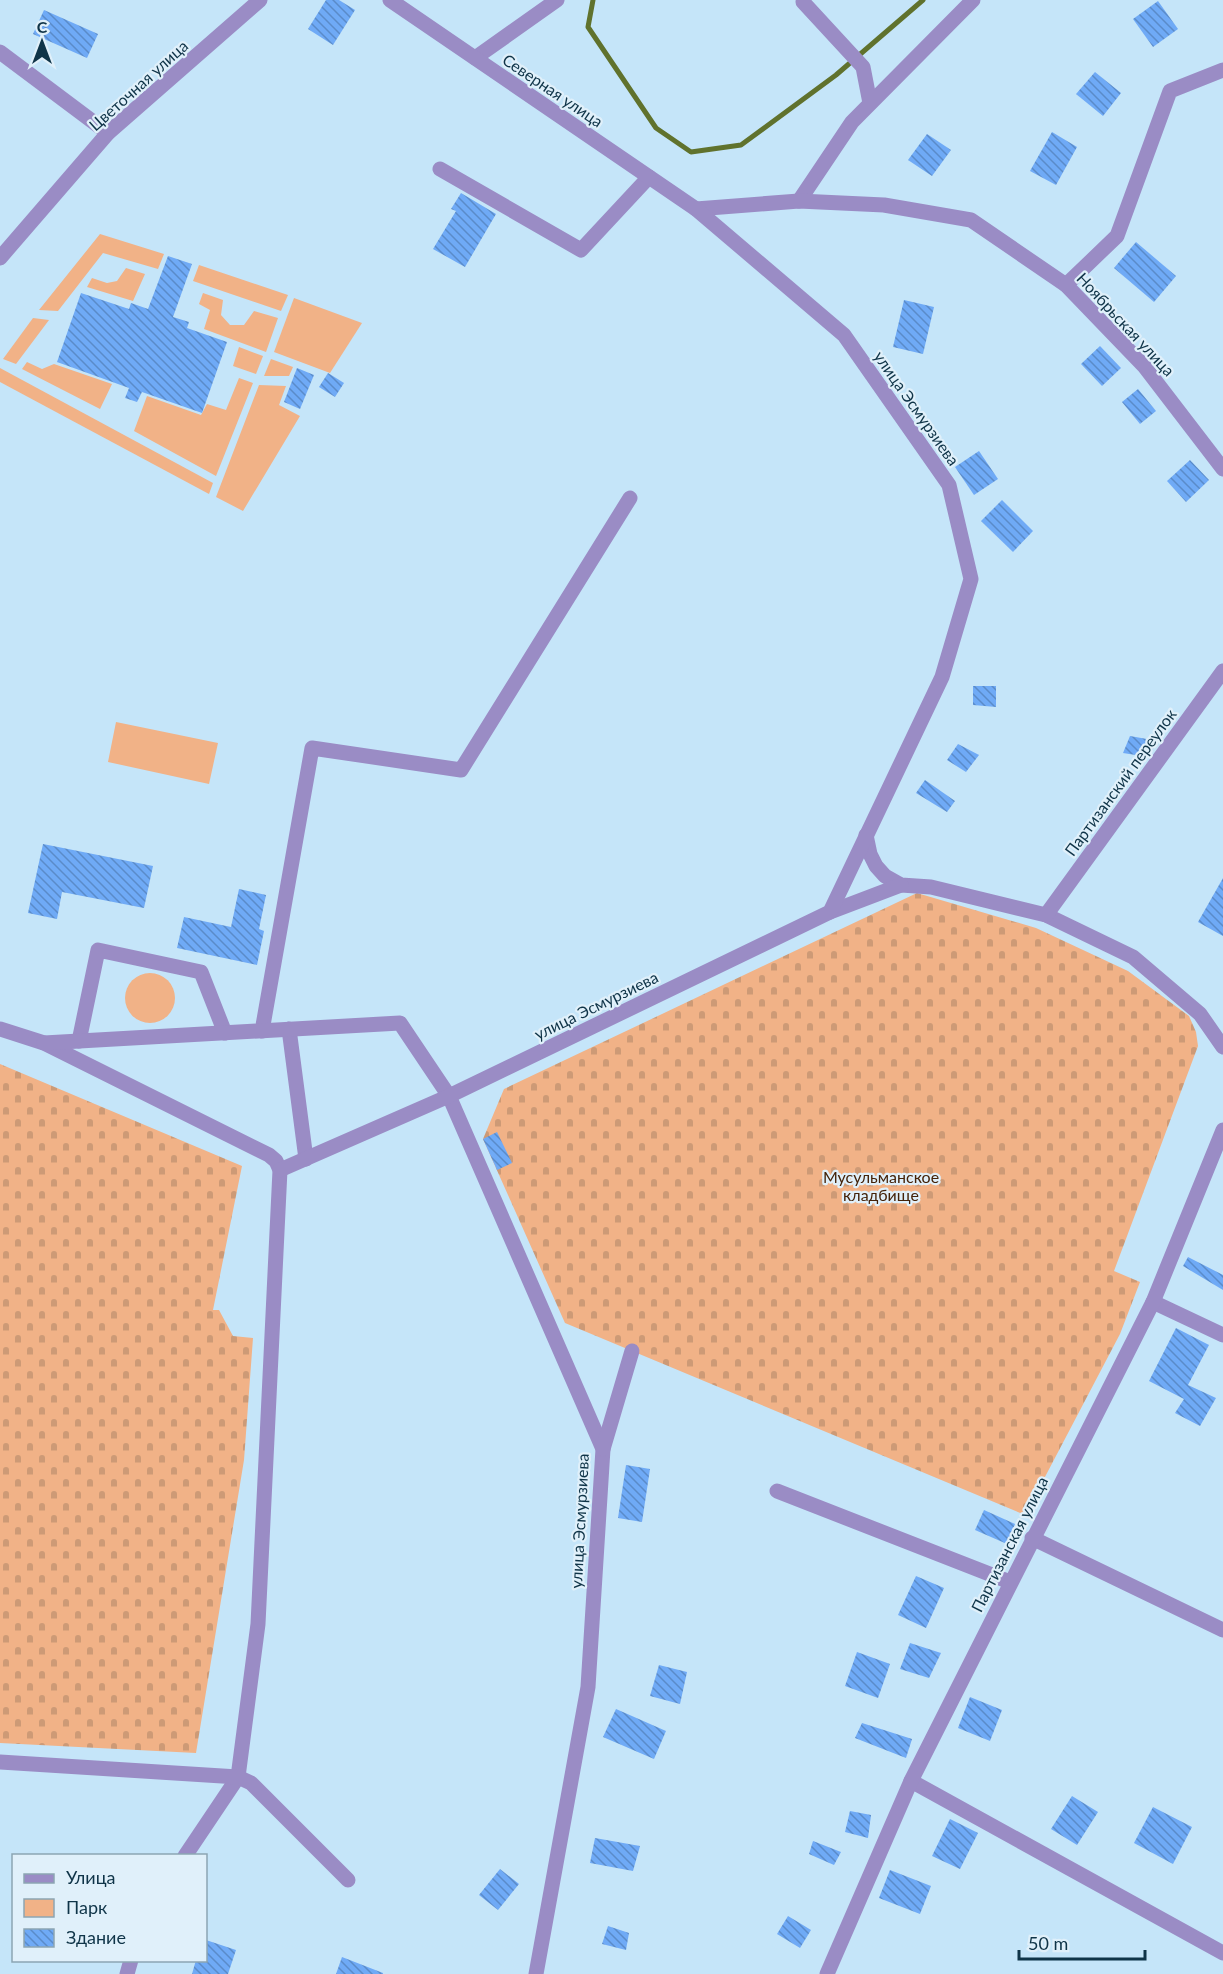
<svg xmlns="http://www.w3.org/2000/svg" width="1223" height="1974" font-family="Lato,sans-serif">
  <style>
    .green { fill: #f1b287 }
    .cemetery { fill: url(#cemetery-stones) }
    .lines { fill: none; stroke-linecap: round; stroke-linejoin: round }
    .stream { stroke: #60722d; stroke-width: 5 }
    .building { fill: url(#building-back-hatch) }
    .minor { stroke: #9a8cc5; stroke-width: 15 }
    .labels { text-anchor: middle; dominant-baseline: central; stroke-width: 4.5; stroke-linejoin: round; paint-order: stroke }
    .street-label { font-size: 16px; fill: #0f3448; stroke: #e0f0fa }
    .park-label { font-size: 16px; fill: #442309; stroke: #e0f0fa }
  </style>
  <defs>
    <pattern id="cemetery-stones" width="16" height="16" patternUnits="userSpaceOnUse" patternTransform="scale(1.5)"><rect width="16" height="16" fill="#f1b287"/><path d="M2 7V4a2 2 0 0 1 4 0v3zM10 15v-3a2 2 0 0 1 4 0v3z" fill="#cd9a76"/></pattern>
    <pattern id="building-back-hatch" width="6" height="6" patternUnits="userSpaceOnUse" patternTransform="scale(1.5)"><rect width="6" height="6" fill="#6faaf6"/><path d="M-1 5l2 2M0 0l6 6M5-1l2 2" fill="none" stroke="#5a8bc9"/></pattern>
  </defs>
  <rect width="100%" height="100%" fill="#c5e5f9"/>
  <!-- green -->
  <g class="green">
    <path d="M100,234L164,254L158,269L103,253L58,311L39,310Z"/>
    <path d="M199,265L288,295L281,311L193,281Z"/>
    <path d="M126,268L145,274L133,301L87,287L92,278L107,283L117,281Z"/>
    <path d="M203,293L223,300L221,315L230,325H244L254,311L278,318L266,352L204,329L210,310L199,304Z"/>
    <path d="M294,298L362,323L330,373L274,352Z"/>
    <path d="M33,318L49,320L16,364L3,359Z"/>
    <path d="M239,347L263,356L256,374L233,366Z"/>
    <path d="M271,359L293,367L289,376H264Z"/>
    <path d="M27,362L42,369L54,364L112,384L100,409L22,369Z"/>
    <path d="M0,368L213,483L209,494L0,382Z"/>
    <path d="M239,378L253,383L216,476L134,431L147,396L201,415L207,404L226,410Z"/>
    <path d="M259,385L286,386L279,405L300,416L243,511L216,497Z"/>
    <path d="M116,722L218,743L209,784L108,762Z"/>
    <circle cx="150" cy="998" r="25"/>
  </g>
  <!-- cemetery -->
  <g class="cemetery">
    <path d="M917,893L1036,928L1128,971L1189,1016L1196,1032L1198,1046L1114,1271L1140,1282L1120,1334L1025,1515L565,1323L483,1139L504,1089Z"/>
    <path d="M0,1064L242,1166L213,1310H219L233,1336L253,1338L244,1460L196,1753L0,1743Z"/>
  </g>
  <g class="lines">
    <!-- stream -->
    <path class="stream" d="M593,0L588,27L656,128L691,152L741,145L836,75L923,0"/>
  </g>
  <!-- building -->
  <g class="building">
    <path d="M326,0H339L355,10L333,45L308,29Z"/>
    <path d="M1158,1L1178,29L1153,47L1133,19Z"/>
    <path d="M44,10L98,34L87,58L33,34Z"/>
    <path d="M1095,72L1121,93L1103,116L1076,94Z"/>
    <path d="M1052,132L1077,147L1056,185L1030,171Z"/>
    <path d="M927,134L951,150L932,176L908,160Z"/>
    <path d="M461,193L496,214L465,267L433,249L456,211L451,209Z"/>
    <path d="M1136,242L1176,276L1154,302L1114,268Z"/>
    <path d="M168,256L192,264L173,317L189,322L187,328L227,342L202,413L142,392L137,402L125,398L129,388L57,362L81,293L129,309L131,303L148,309Z"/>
    <path d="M904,300L934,307L923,354L893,347Z"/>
    <path d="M1100,346L1121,368L1102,386L1081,364Z"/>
    <path d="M297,368L314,375L300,409L284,402Z"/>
    <path d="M328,373L344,383L335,397L319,387Z"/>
    <path d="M1138,389L1156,411L1140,424L1122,402Z"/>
    <path d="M979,451L998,479L974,495L955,467Z"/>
    <path d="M1190,460L1209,480L1186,502L1167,481Z"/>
    <path d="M1002,500L1033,531L1013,552L981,521Z"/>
    <path d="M973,686H996V707L973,705Z"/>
    <path d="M1130,736L1158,741L1148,757L1123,753Z"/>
    <path d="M958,744L979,755L966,772L947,760Z"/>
    <path d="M925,780L955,801L947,812L916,793Z"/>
    <path d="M43,844L153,866L144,908L62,892L57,919L28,913Z"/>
    <path d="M1223,878V936L1198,922Z"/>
    <path d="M239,889L266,895L259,929L264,931L257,965L177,948L184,917L231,927Z"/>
    <path d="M497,1132L512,1163L497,1170L483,1139Z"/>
    <path d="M1188,1257L1223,1275V1290L1183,1266Z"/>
    <path d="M1176,1328L1209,1345L1188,1385L1216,1398L1200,1426L1175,1413L1184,1399L1149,1381Z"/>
    <path d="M626,1465L650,1469L642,1522L618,1518Z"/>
    <path d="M984,1510L1015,1524L1007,1544L975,1530Z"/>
    <path d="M916,1576L944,1588L926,1628L898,1615Z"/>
    <path d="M910,1643L941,1653L929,1678L900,1669Z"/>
    <path d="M857,1652L890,1664L878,1698L845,1686Z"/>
    <path d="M659,1665L687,1672L680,1704L650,1696Z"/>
    <path d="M970,1697L1002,1710L990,1741L958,1728Z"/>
    <path d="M616,1709L666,1731L654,1759L603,1737Z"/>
    <path d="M862,1723L912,1739L906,1758L855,1738Z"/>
    <path d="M1072,1796L1098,1812L1077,1845L1051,1829Z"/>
    <path d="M1153,1807L1192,1827L1173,1864L1134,1843Z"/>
    <path d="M850,1811L871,1815L868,1838L845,1832Z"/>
    <path d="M950,1819L978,1833L960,1869L932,1856Z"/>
    <path d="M595,1838L640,1846L633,1871L590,1863Z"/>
    <path d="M813,1841L841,1852L834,1865L809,1854Z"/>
    <path d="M500,1869L519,1884L498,1910L479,1895Z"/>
    <path d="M890,1870L931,1886L920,1914L879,1898Z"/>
    <path d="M788,1916L811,1930L800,1948L777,1934Z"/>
    <path d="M608,1926L629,1933L626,1950L602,1944Z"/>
    <path d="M206,1940L236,1950L228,1974H192L196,1960H206Z"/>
    <path d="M342,1957L383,1973V1974H336Z"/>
  </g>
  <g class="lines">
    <!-- minor -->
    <g class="minor">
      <path d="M803,2L863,67L870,103"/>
      <path d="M0,52L108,133"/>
      <path d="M475,58L557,0"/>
      <path d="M440,169L581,250L649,177"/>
      <path d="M799,201L852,122L973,0"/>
      <path d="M696,209L799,201L884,205L971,220L1066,285L1144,366L1223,469"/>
      <path d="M0,258L108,133L260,0"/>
      <path d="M1066,285L1117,236L1170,91L1223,70"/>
      <path d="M866,835L870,854L876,866L885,876L901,885L931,887L1046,915L1133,957L1200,1014L1223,1047"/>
      <path d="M830,912L901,885"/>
      <path d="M1046,915L1223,671"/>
      <path d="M0,1029L44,1043L269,1155L276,1161L280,1170L258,1624L238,1777L185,1856"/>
      <path d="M289,1029L306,1159"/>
      <path d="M262,1031L312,748L461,770L630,498"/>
      <path d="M79,1041L98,950L201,972L225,1033"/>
      <path d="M44,1043L400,1023L449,1096L603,1449L588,1687L536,1974"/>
      <path d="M280,1170L449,1096L830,912L942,677L971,579L949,485L844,335L696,209L390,0"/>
      <path d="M1153,1302L1223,1335"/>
      <path d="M603,1449L632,1351"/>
      <path d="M777,1491L1010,1582"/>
      <path d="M1032,1538L1223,1630"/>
      <path d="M0,1762L238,1777L251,1783L348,1880"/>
      <path d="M911,1781L1223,1953"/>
      <path d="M127,1974L131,1960"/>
      <path d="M827,1974L911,1781L1153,1302L1223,1130"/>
    </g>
  </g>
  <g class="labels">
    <!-- street labels -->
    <g class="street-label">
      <text transform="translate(138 85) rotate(-42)">Цветочная улица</text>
      <text transform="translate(553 90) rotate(34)">Северная улица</text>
      <text transform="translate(1126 324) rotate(47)">Ноябрьская улица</text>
      <text transform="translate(917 408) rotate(55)">улица Эсмурзиева</text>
      <text transform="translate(1120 782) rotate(-54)">Партизанский переулок</text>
      <text transform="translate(596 1005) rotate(-26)">улица Эсмурзиева</text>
      <text transform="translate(579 1521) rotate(-87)">улица Эсмурзиева</text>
      <text transform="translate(1009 1544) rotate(-63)">Партизанская улица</text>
    </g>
    <!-- park labels -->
    <g class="park-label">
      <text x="881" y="1176">Мусульманское<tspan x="881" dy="18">кладбище</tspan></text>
    </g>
  </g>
  <!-- legend -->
  <rect x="12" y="1854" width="195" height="108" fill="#e0f0fa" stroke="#8ca5b3" stroke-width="1.5"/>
  <rect x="24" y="1874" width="30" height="9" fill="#9a8cc5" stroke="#8ca5b3" stroke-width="1.5"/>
  <text x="66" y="1884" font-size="18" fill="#0f3448">Улица</text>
  <rect x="24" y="1899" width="30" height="18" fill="#f1b287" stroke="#8ca5b3" stroke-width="1.5"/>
  <text x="66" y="1914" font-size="18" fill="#0f3448">Парк</text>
  <rect x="24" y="1929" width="30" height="18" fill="url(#building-back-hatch)" stroke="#8ca5b3" stroke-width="1.5"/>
  <text x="66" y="1944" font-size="18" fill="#0f3448">Здание</text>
  <!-- north arrow -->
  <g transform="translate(42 42)" stroke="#e0f0fa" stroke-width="4.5" paint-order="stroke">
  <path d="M0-4.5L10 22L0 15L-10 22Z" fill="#0f3448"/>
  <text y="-9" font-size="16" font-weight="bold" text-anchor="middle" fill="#0f3448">С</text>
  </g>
  <!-- scale -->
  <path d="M1019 1950v9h126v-9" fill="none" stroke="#0f3448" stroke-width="3"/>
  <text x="1028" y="1950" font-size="18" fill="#0f3448" stroke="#e0f0fa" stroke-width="4.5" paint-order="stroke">50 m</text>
</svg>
